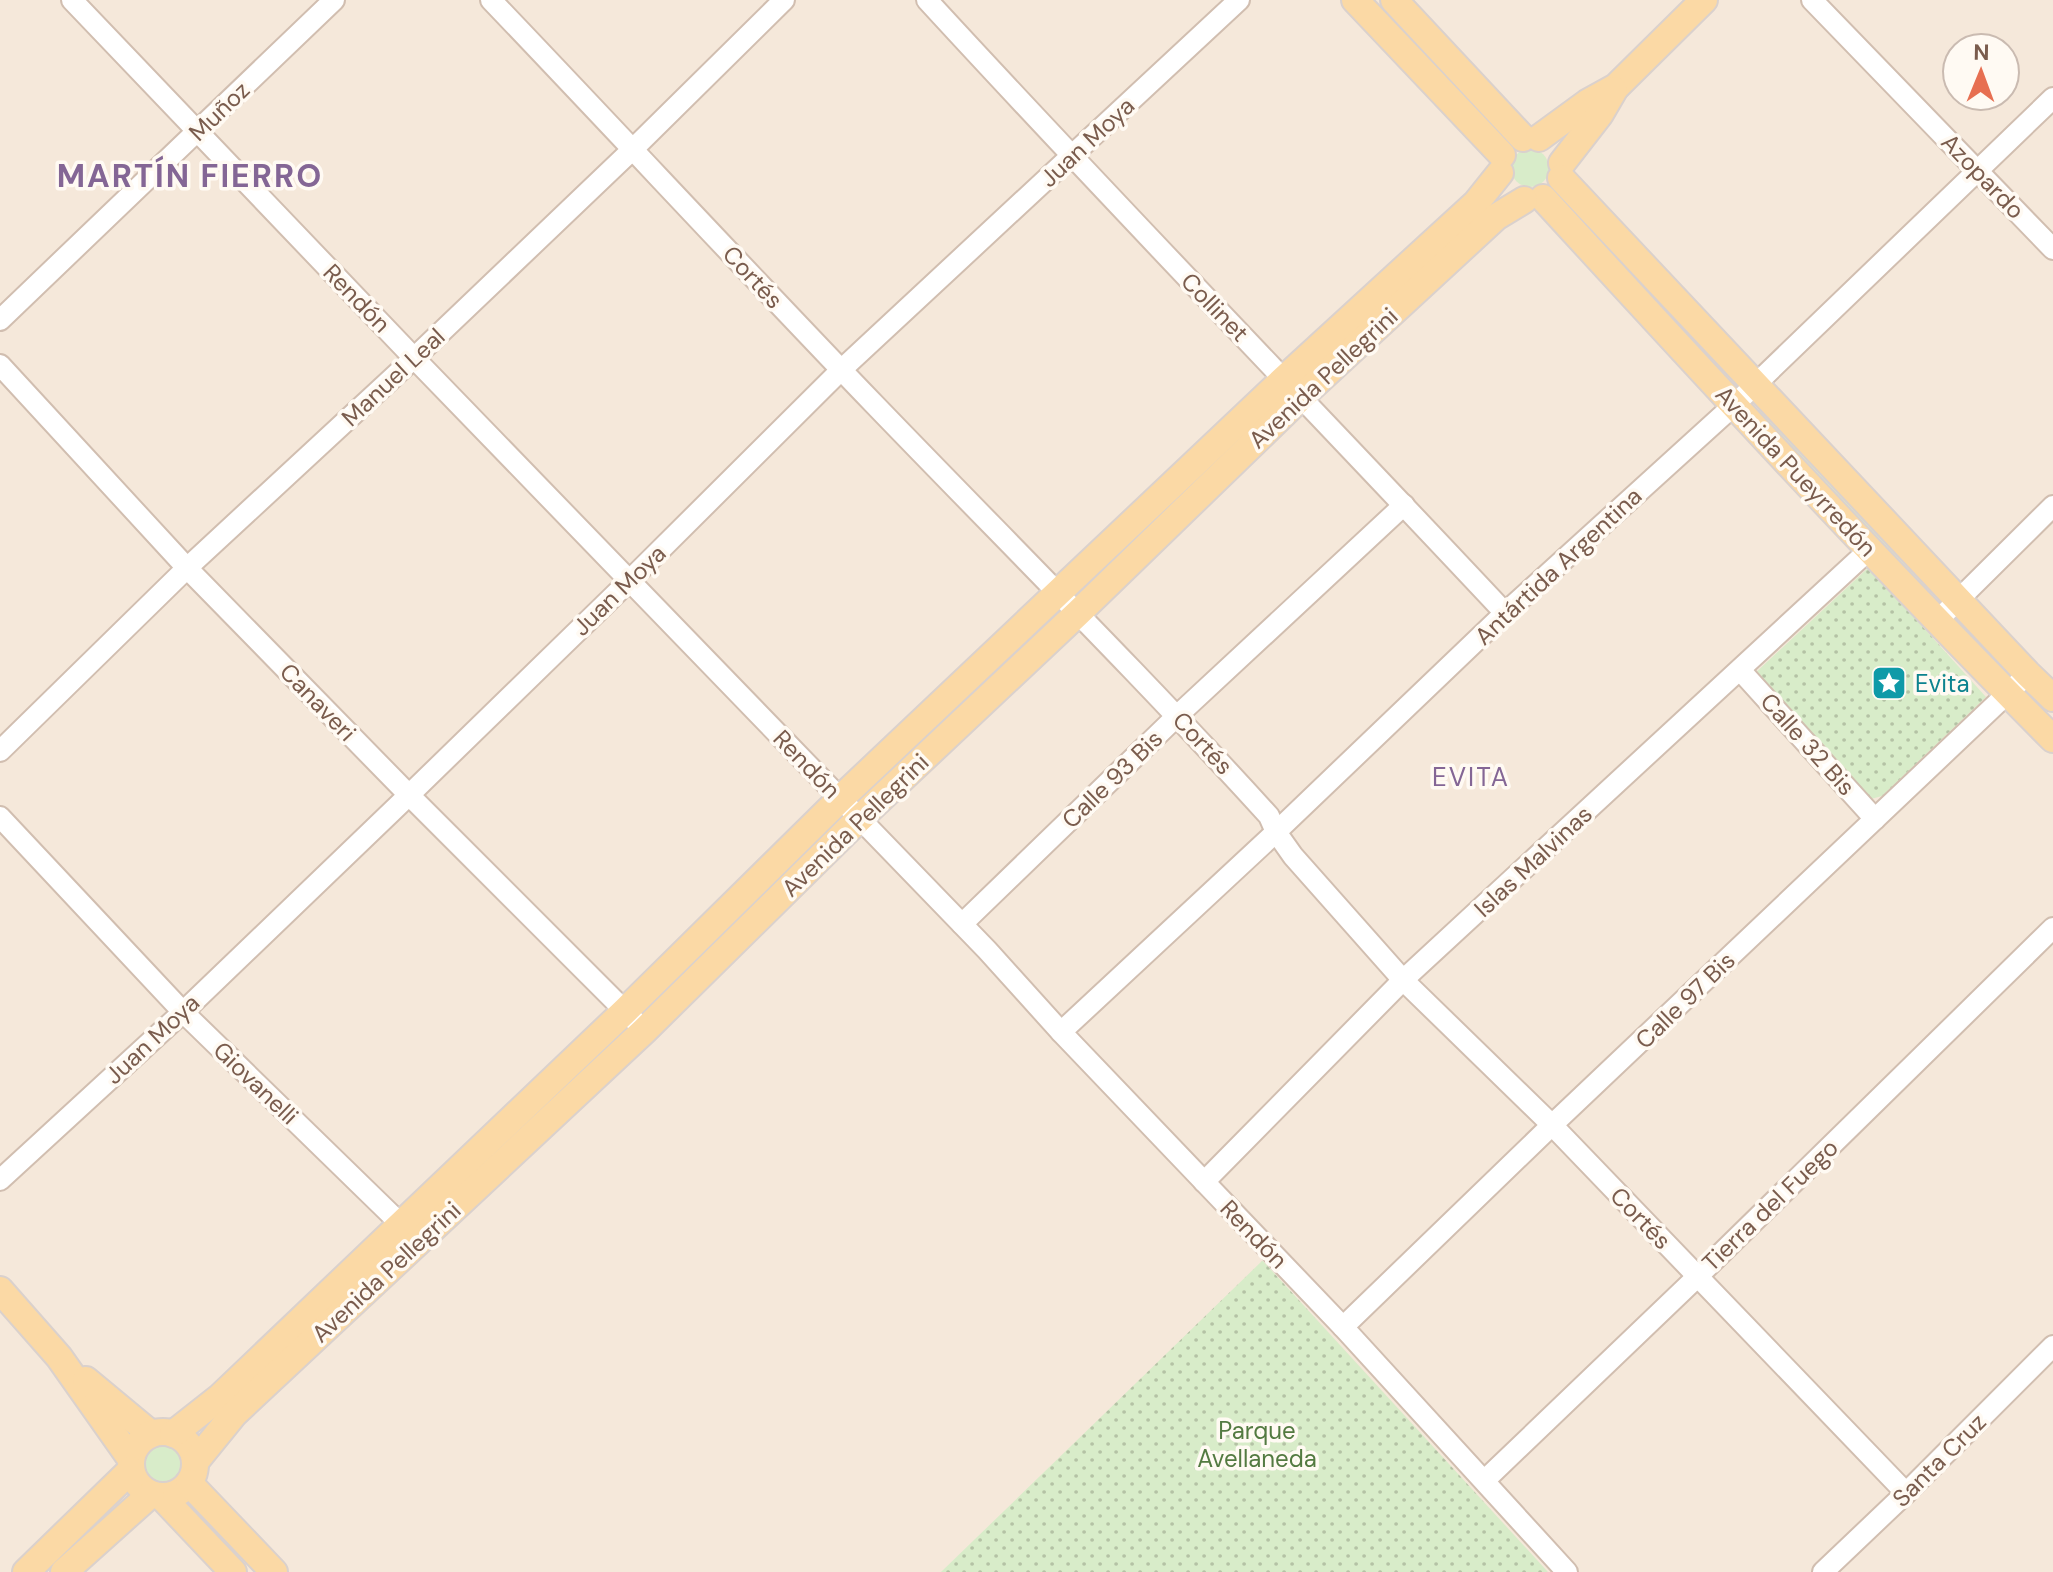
<svg xmlns="http://www.w3.org/2000/svg" width="2053" height="1572" font-family="'DM Sans',sans-serif">
  <style>
    .residential { fill: #f5e8da; fill-rule: evenodd }
    .grass { fill: #d8ecc9 }
    .park { fill: url(#park-dots) }
    .lines { fill: none; stroke-linecap: round; stroke-linejoin: round }
    .minor-casing { stroke: #d1beb0; stroke-width: 24 }
    .major-casing { stroke: #dad1cd; stroke-width: 30 }
    .minor { stroke: #fff; stroke-width: 20 }
    .major { stroke: #fbd9a5; stroke-width: 26 }
    .labels { text-anchor: middle; dominant-baseline: central; stroke-width: 7; stroke-linejoin: round; paint-order: stroke }
    .street-label { font-size: 24px; fill: #7a5c4d; stroke: #fffaf3 }
    .culture-label { font-size: 24px; fill: #0d838f; stroke: #fffaf3; text-anchor: start }
    .park-label { font-size: 24px; fill: #537a41; stroke: #fffaf3 }
    .neighbourhood-label { font-size: 26px; letter-spacing: 2px; fill: #846695; stroke: #fffaf3 }
    .district-label { font-size: 32px; font-weight: bold; letter-spacing: 2px; fill: #846695; stroke: #fffaf3 }
  </style>
  <defs>
    <pattern id="park-dots" width="8" height="8" patternUnits="userSpaceOnUse" patternTransform="scale(2)"><rect width="8" height="8" fill="#d8ecc9"/><path d="M2 2h.1M6 6h.1" fill="none" stroke="#b4c2a5" stroke-width="1.8" stroke-linecap="round"/></pattern>
  </defs>
  <rect width="100%" height="100%" fill="#fdf6ec"/>
  <!-- residential -->
  <path class="residential" d="M0,0H2053V1572H0ZM1957,48H2005V96H1957Z"/>
  <!-- grass -->
  <g class="grass">
    <circle cx="1530" cy="168" r="19"/>
    <path d="M1765,405L1933,583L1925,591L1757,412Z"/>
    <path d="M160,1444H173C176,1447 181,1449 183,1453C195,1477 145,1499 143,1468C142,1456 152,1450 160,1444Z"/>
  </g>
  <!-- park -->
  <g class="park">
    <path d="M1869,567L1986,697L1882,796L1871,799L1753,675Z"/>
    <path d="M1263,1261L1548,1572H941L1262,1261Z"/>
  </g>
  <g class="lines">
    <!-- minor casing -->
    <g class="minor-casing">
      <g id="minor">
        <path d="M72,0L414,358L987,950L1061,1032L1343,1327L1567,1572"/>
        <path d="M491,0C619,134 746,271 875,405C1007,542 1141,675 1269,816L1276,832L1293,856L1403,980L1552,1125L1906,1493"/>
        <path d="M927,0C1117,207 1313,408 1505,613"/>
        <path d="M1812,0L2053,249"/>
        <path d="M0,320L334,0"/>
        <path d="M0,365L187,568L409,795L634,1020"/>
        <path d="M1937,621L2053,506"/>
        <path d="M1740,670L1875,819"/>
        <path d="M0,751L187,568L414,358L633,149L784,0"/>
        <path d="M0,817L183,1012L410,1233"/>
        <path d="M962,924L1178,715L1404,505"/>
        <path d="M1061,1032L1276,832L1505,613L1733,406L2053,98"/>
        <path d="M0,1180L183,1012L409,795L630,580L841,370L1239,0"/>
        <path d="M1204,1182L1403,980L1870,549"/>
        <path d="M1343,1327L1552,1125L2028,674"/>
        <path d="M1485,1480L1697,1277L2053,928"/>
        <path d="M1823,1572L1906,1493L2053,1346"/>
      </g>
    </g>
    <!-- major casing -->
    <g class="major-casing">
      <g id="major">
        <path d="M1355,0L1502,155"/>
        <path d="M1394,0L1523,138"/>
        <path d="M1539,138L1587,103L1616,87L1704,0"/>
        <path d="M1562,163L1600,114L1614,90"/>
        <path d="M1561,178L2028,674L2053,698"/>
        <path d="M1543,198C1711,381 1878,563 2053,739"/>
        <path d="M0,1290L59,1357L131,1459"/>
        <path d="M86,1380L151,1434"/>
        <circle cx="163" cy="1464" r="32"/>
        <path d="M173,1434L220,1397L626,1010L840,799L1284,379L1476,203L1500,173"/>
        <path d="M195,1462L234,1414L644,1031L859,819L1078,613L1302,396L1496,217L1524,200"/>
        <path d="M189,1483L274,1572"/>
        <path d="M161,1496L233,1572"/>
        <path d="M26,1572L131,1470"/>
        <path d="M64,1572L151,1494"/>
      </g>
    </g>
    <!-- minor -->
    <use href="#minor" class="minor"/>
    <!-- major -->
    <use href="#major" class="major"/>
  </g>
  <!-- icons -->
  <defs>
    <g id="sight-square" transform="scale(1.8)"><rect x="-9" y="-9" width="18" height="18" rx="4" fill="#0f9aa8" stroke="#fffaf3"/><path d="M0-6L1.8-2.2L6-1.7L2.9 1.2L3.7 5.4L0 3.3L-3.7 5.4L-2.9 1.2L-6-1.7L-1.8-2.2Z" fill="#fff"/></g>
  </defs>
  <g fill-rule="evenodd">
    <use href="#sight-square" x="1889" y="683"/>
  </g>
  <g class="labels">
    <!-- street labels -->
    <g class="street-label">
      <text transform="translate(219 111) rotate(-44)">Muñoz</text>
      <text transform="translate(1087 142) rotate(-43)">Juan Moya</text>
      <text transform="translate(1983 176) rotate(46)">Azopardo</text>
      <text transform="translate(753 277) rotate(47)">Cortés</text>
      <text transform="translate(357 298) rotate(46)">Rendón</text>
      <text transform="translate(1215 307) rotate(46)">Collinet</text>
      <text transform="translate(393 377) rotate(-43)">Manuel Leal</text>
      <text transform="translate(1323 378) rotate(-43)">Avenida Pellegrini</text>
      <text transform="translate(1796 471) rotate(47)">Avenida Pueyrredón</text>
      <text transform="translate(1558 566) rotate(-43)">Antártida Argentina</text>
      <text transform="translate(619 590) rotate(-44)">Juan Moya</text>
      <text transform="translate(318 702) rotate(46)">Canaveri</text>
      <text transform="translate(1203 743) rotate(47)">Cortés</text>
      <text transform="translate(1808 744) rotate(48)">Calle 32 Bis</text>
      <text transform="translate(807 764) rotate(46)">Rendón</text>
      <text transform="translate(1112 779) rotate(-44)">Calle 93 Bis</text>
      <text transform="translate(855 825) rotate(-44)">Avenida Pellegrini</text>
      <text transform="translate(1533 861) rotate(-43)">Islas Malvinas</text>
      <text transform="translate(1685 1000) rotate(-44)">Calle 97 Bis</text>
      <text transform="translate(152 1039) rotate(-43)">Juan Moya</text>
      <text transform="translate(256 1083) rotate(44)">Giovanelli</text>
      <text transform="translate(1770 1205) rotate(-44)">Tierra del Fuego</text>
      <text transform="translate(1641 1218) rotate(46)">Cortés</text>
      <text transform="translate(1254 1234) rotate(46)">Rendón</text>
      <text transform="translate(386 1272) rotate(-43)">Avenida Pellegrini</text>
      <text transform="translate(1939 1460) rotate(-45)">Santa Cruz</text>
    </g>
    <!-- culture labels -->
    <g class="culture-label">
      <text x="1915" y="683">Evita</text>
    </g>
    <!-- park labels -->
    <g class="park-label">
      <text x="1257" y="1430">Parque<tspan x="1257" dy="28">Avellaneda</tspan></text>
    </g>
    <!-- neighbourhood labels -->
    <g class="neighbourhood-label">
      <text x="1471" y="777">EVITA</text>
    </g>
    <!-- district labels -->
    <g class="district-label">
      <text x="190" y="176">MARTÍN FIERRO</text>
    </g>
  </g>
  <!-- north arrow -->
  <g transform="translate(1981 72) rotate(1)"><circle r="38" fill="#fffaf3" stroke="#cabbb1" stroke-width="2"/>
  <path d="M0-6L14 30L0 20L-14 30Z" fill="#e76f51"/>
  <text y="-12" font-size="22" font-weight="bold" text-anchor="middle" fill="#7a5c4d">N</text>
  </g>
</svg>
